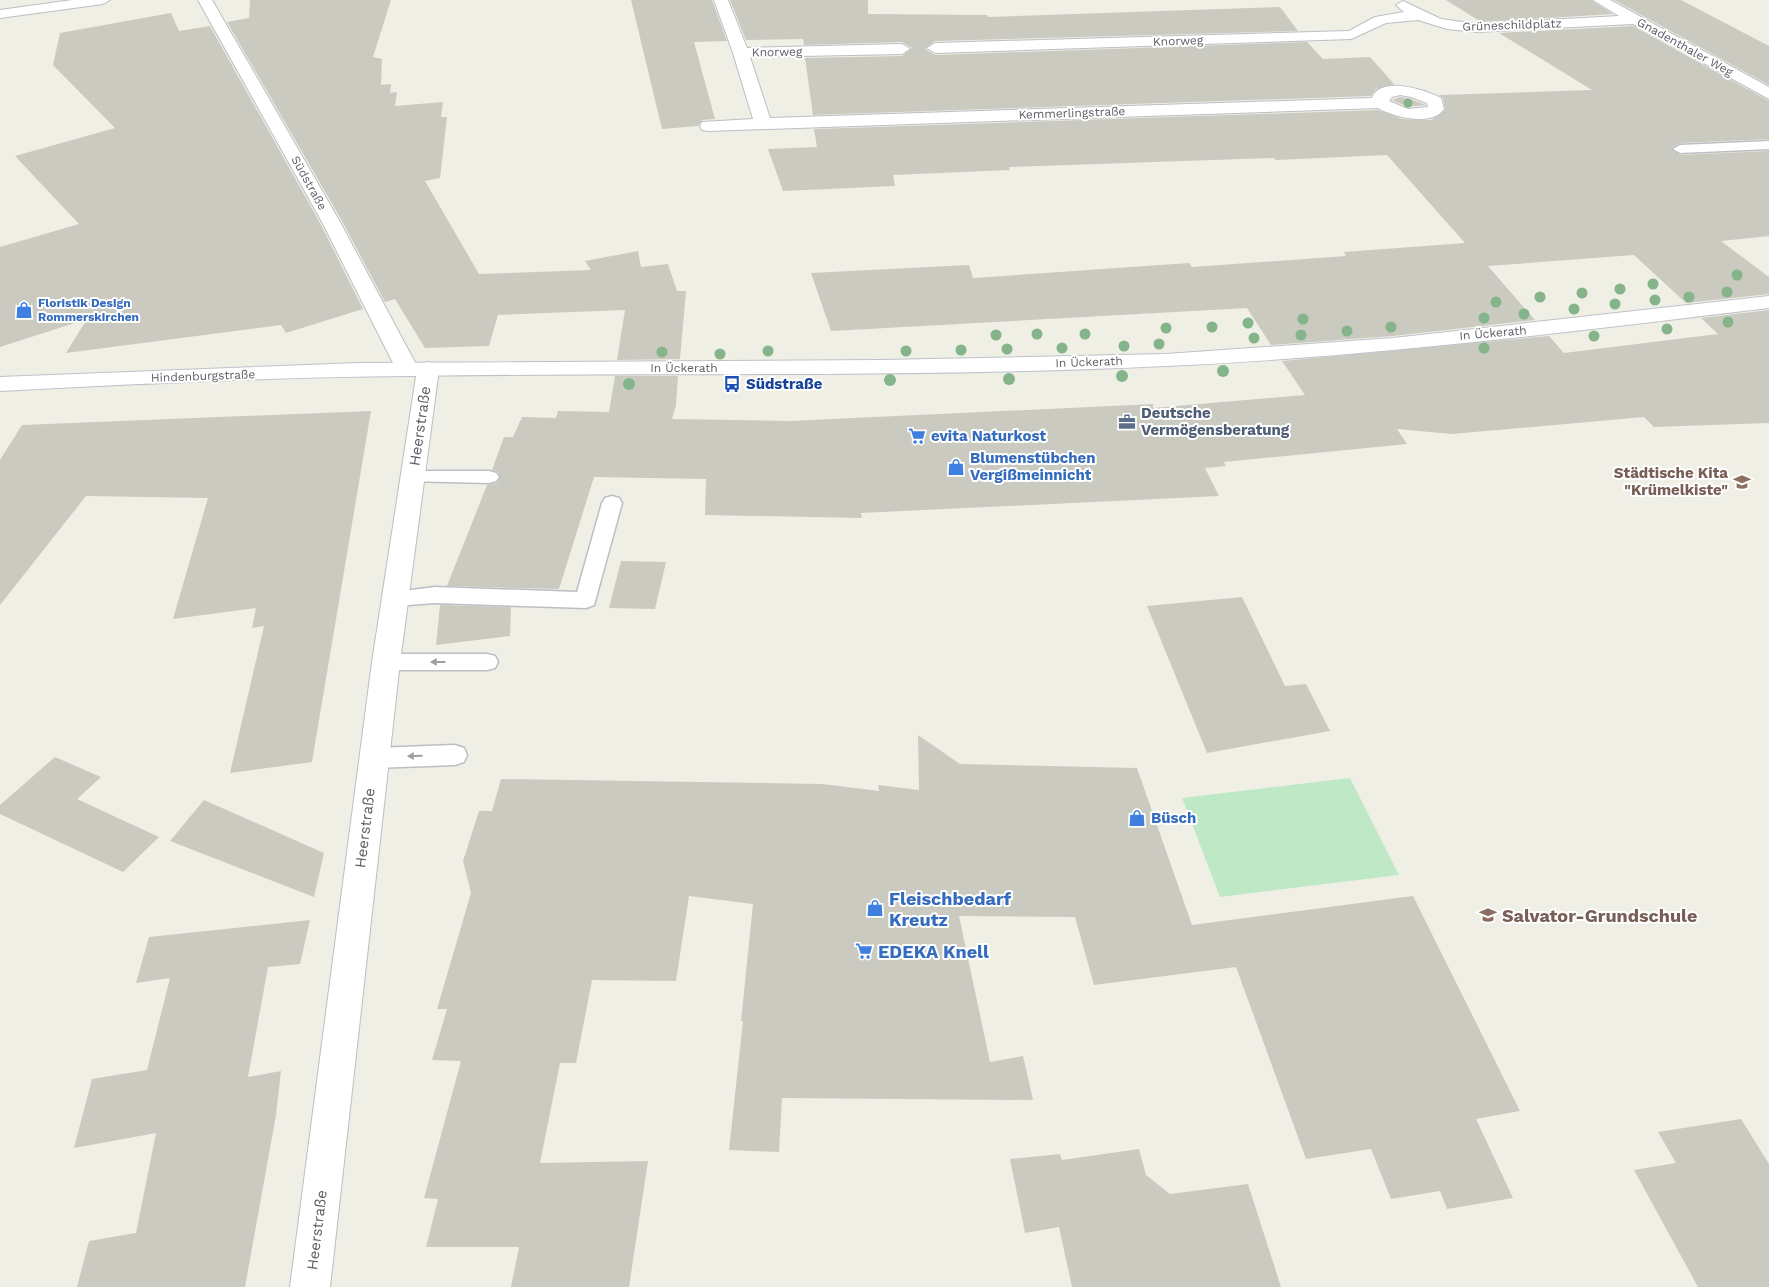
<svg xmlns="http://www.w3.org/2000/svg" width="1769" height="1287" font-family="'Work Sans',sans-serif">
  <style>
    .green { fill: #bfe9c6 }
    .building { fill: #cbcac1 }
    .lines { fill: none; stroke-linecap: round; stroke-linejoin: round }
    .service-casing { stroke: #bcbec4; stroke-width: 3 }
    .minor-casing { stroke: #bcbec4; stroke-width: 2 }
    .secondary-casing { stroke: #bfc1c9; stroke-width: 2 }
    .service { fill: #fff; fill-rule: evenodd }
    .minor { fill: #fff; fill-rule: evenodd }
    .secondary { fill: #fff; fill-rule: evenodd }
    .tree { fill: #85b48a }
    .oneway { fill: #9d9fa3 }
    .labels { text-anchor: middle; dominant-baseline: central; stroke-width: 4; stroke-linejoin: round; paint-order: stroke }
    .far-street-label { font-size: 12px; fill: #5c5f66; stroke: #fff }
    .far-shop-label { font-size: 12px; font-weight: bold; fill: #366cbe; stroke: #fff; text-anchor: start }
    .transit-label { font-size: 15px; font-weight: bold; fill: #164399; stroke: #fff; text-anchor: start }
    .service-label { font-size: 15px; font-weight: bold; fill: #4e5e75; stroke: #fff; text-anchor: start }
    .street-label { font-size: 15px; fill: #5c5f66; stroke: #fff }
    .shop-label { font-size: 15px; font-weight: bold; fill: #366cbe; stroke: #fff; text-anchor: start }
    .education-label { font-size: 15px; font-weight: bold; fill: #785e54; stroke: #fff; text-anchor: end }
    .near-shop-label { font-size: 18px; font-weight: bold; fill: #366cbe; stroke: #fff; text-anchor: start }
    .near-education-label { font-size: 18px; font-weight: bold; fill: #785e54; stroke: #fff; text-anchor: start }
  </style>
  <rect width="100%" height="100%" fill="#f0efe5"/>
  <!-- green -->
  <path class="green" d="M1350,778L1399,875L1220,897L1182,798Z"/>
  <!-- building -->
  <g class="building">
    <path d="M250,0H391L373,57L382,59L381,85L391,84L390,93L397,92L395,106L443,102L441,117H447L440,178L425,181L479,274L591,270L585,261L638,251L641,267L668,264L677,291H686L680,359L617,360L625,310L498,315L489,346L425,348L395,299L385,302L342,221L227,22L249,18Z"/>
    <path d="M631,0H712L727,41L694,42L715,119L702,120L698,126L662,129Z"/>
    <path d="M730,0H868V14L987,15L988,17L1280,7L1298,31L935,41L925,49L935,55L1307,42L1323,59L1370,57L1394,84L1376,89L1371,96L813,115L805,58L902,56L912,48L902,42L804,45L803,39L746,40Z"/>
    <path d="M1446,0H1591L1613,14L1481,22Z"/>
    <path d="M1614,0H1681L1769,46V85Z"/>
    <path d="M171,13L179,31L210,26L320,223L363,309L286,333L281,325L66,353L87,319L0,347V247L79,224L15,156L115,128L53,65L60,33Z"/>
    <path d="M1633,26L1769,101V139L1680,143L1671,148L1680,155L1769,151V236L1721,241L1769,277V294L1686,303L1634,255L1488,266L1535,320L1393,336L1271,345L1247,308L831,331L811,273L969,265L973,278L1189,263L1192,267L1346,256L1344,252L1465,243L1387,155L1276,160L1274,158L1009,167L1010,170L893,175L895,186L783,191L768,149L817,147L814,129L1378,110L1402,119L1431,120L1445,110L1443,98L1439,95L1592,90L1499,33Z"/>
    <path d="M1400,97L1410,99L1426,105L1408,107L1392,100Z"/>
    <path d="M1769,310V423L1654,427L1644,417L1452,434L1397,429L1407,444L1224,462L1226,466L1205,468L1219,496L861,513L862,518L705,515L706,479L594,477L559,589L447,586L487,485L497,483L500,478L498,472L492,470L504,437H513L522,417L556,418L558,411L609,412L615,376H678L676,405L672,419L790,421L1153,404V408L1305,395L1282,361L1549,336L1564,353L1718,334L1701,318Z"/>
    <path d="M371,411L312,762L230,773L264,626L252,628L256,608L173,619L208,498L86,496L0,605V460L22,425Z"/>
    <path d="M621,561L666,562L655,609L609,608Z"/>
    <path d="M1242,597L1285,686L1306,684L1330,731L1207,753L1147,606Z"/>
    <path d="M440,605L511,607L510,636L436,645Z"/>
    <path d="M918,735L960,764L1137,768L1192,925L1413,896L1520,1111L1476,1119L1513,1198L1447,1209L1440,1191L1391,1199L1371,1149L1306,1159L1236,967L1094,985L1075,917L959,916L990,1062L1023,1056L1033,1100L782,1098L779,1152L729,1150L743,1021H741L753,904L689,896L676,981L592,980L576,1063H560L540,1163L648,1161L629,1287H511L519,1247H426L438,1199L424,1198L461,1061L432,1060L447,1009H437L471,893L463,861L479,811H492L501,779L822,784L879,791L878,785L919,790Z"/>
    <path d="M55,757L101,777L77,799L159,837L123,872L0,814V805Z"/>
    <path d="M204,800L324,853L314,897L170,841Z"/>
    <path d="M310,920L300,964L268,967L248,1077L281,1071L276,1115L245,1287H77L89,1241L136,1233L156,1133L74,1148L92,1079L147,1070L170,978L136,983L149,937Z"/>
    <path d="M1741,1119L1769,1164V1287H1698L1634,1170L1676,1163L1658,1132Z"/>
    <path d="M1139,1149L1146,1175L1170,1194L1248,1184L1281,1287H1072L1059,1227L1025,1233L1010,1159L1060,1154L1062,1160Z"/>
  </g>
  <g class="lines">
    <!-- service casing -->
    <g class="service-casing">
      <g id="service">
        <path d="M1769,141V149L1680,153L1673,149L1680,145Z"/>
        <path d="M413,471H489L496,473L499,477L496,481L489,483L406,481L403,477L406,473Z"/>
        <path d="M612,496L619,498L622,503L594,605L586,608L435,603L395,606L387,603L384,598L387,593L435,587L577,592L602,503L605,498Z"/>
        <path d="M386,654H487L495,656L498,662L495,668L487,670H386L378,668L375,662L378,656Z"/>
        <path d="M455,745L464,748L467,755L464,762L455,765L374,768L365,765L362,758L365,751L374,748Z"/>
      </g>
    </g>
    <!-- minor casing -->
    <g class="minor-casing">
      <g id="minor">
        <path d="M72,0H110L103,4L0,18V10Z"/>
        <path d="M198,0H212L340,222L418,368L420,364L428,362L436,364L439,369L400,662L330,1287H290L372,662L417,370L415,374L407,376L399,374L396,369L322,222Z"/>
        <path d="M714,0H728L747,48L902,44L910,49L902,54L750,57L770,118L1372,98C1380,75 1426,90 1441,98L1444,109C1432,127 1393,117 1378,108L708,131L702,130L700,126L702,122L753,119L733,53ZM1400,95L1411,97L1427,103L1428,107L1408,109L1389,101L1392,97Z"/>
        <path d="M1593,0H1610L1769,87V99L1633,24L1476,32L1447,29L1418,20L1386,23L1351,39L935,53L927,48L935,43L1349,31L1375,17L1404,12L1396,5L1403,1L1441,19L1476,24L1619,16Z"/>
      </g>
    </g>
    <!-- secondary casing -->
    <g class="secondary-casing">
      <path id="secondary" d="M1769,296V308C1569,332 1368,357 1166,366C914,378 662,372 409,376C273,377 136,384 0,391V377L358,363L882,360L1166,354L1393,338Z"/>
    </g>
    <!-- service -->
    <use href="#service" class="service"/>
    <!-- minor -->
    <use href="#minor" class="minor"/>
    <!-- secondary -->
    <use href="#secondary" class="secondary"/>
  </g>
  <!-- trees -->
  <g class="tree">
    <circle cx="1408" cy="103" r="4.5"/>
    <circle cx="1737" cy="275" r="5.5"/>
    <circle cx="1653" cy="284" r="5.5"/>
    <circle cx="1620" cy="289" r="5.5"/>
    <circle cx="1727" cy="292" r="5.5"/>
    <circle cx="1582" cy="293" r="5.5"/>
    <circle cx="1540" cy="297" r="5.5"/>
    <circle cx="1689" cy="297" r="5.5"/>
    <circle cx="1655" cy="300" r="5.5"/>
    <circle cx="1496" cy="302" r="5.5"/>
    <circle cx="1615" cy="304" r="5.5"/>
    <circle cx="1574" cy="309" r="5.5"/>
    <circle cx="1524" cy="314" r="5.5"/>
    <circle cx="1484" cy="318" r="5.5"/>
    <circle cx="1303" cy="319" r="5.5"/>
    <circle cx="1728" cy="322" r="5.5"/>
    <circle cx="1248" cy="323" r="5.5"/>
    <circle cx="1212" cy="327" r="5.5"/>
    <circle cx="1391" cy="327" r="5.5"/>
    <circle cx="1166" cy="328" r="5.5"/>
    <circle cx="1667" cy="329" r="5.5"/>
    <circle cx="1347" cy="331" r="5.5"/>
    <circle cx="1037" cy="334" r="5.5"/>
    <circle cx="1085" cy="334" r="5.5"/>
    <circle cx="996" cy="335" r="5.5"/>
    <circle cx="1301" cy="335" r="5.5"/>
    <circle cx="1594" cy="336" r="5.5"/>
    <circle cx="1254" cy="338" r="5.5"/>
    <circle cx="1159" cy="344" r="5.5"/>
    <circle cx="1124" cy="346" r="5.5"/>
    <circle cx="1062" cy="348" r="5.5"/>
    <circle cx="1484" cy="348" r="5.5"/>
    <circle cx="1007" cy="349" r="5.5"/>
    <circle cx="961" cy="350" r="5.5"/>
    <circle cx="768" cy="351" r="5.5"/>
    <circle cx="906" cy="351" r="5.5"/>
    <circle cx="662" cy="352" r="5.5"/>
    <circle cx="720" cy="354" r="5.5"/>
    <circle cx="1223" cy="371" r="6"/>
    <circle cx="1122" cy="376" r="6"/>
    <circle cx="1009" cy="379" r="6"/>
    <circle cx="890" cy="380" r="6"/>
    <circle cx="629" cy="384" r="6"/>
  </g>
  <!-- one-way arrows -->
  <defs><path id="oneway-solid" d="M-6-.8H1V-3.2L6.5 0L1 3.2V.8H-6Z" transform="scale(1.25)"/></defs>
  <g class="oneway">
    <use href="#oneway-solid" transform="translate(438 662) rotate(180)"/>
    <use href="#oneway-solid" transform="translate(415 756) rotate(178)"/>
  </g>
  <!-- icons -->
  <defs>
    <g id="shop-bare" transform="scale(1.35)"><path d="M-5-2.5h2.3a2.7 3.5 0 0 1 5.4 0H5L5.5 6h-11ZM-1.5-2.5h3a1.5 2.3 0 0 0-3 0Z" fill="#3f7fe0" stroke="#fff" stroke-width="2.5" paint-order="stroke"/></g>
    <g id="bus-bare" transform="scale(1.35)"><path d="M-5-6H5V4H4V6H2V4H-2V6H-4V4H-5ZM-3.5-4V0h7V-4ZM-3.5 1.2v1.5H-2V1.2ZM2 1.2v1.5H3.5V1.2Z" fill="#1a4fb4" stroke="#fff" stroke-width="2.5" paint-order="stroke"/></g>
    <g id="office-bare" transform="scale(1.35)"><path d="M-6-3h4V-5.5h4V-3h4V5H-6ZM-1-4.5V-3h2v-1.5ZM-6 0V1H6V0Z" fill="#5c6f8a" stroke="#fff" stroke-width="2.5" paint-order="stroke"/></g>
    <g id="supermarket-bare" transform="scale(1.35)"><path d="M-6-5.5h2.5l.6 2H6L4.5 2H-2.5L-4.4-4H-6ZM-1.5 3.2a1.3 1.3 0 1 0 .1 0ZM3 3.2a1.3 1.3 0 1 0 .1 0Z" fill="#3f7fe0" stroke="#fff" stroke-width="2.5" paint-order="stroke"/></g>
    <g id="school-bare" transform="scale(1.35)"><path d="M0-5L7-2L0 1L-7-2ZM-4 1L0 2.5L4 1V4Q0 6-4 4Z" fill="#8d6e63" stroke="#fff" stroke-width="2.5" paint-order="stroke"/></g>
  </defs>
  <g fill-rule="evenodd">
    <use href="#shop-bare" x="24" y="310"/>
    <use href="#bus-bare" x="732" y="384"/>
    <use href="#office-bare" x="1127" y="422"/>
    <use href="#supermarket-bare" x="917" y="436"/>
    <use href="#shop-bare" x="956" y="467"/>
    <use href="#school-bare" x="1742" y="482"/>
    <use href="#shop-bare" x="1137" y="818"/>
    <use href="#shop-bare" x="875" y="908"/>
    <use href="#school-bare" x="1488" y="915"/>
    <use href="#supermarket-bare" x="864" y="951"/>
  </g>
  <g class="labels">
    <!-- far-street labels -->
    <g class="far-street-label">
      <text transform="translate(1512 25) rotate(-2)">Grüneschildplatz</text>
      <text transform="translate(1178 41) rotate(-2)">Knorweg</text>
      <text transform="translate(1685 47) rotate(29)">Gnadenthaler Weg</text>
      <text transform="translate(777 52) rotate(-1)">Knorweg</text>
      <text transform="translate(1072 113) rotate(-2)">Kemmerlingstraße</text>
      <text transform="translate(309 183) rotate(61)">Südstraße</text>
      <text transform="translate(1493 333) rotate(-5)">In Ückerath</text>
      <text transform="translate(1089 362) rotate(-2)">In Ückerath</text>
      <text x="684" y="368">In Ückerath</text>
      <text transform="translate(203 376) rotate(-2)">Hindenburgstraße</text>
    </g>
    <!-- far-shop labels -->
    <g class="far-shop-label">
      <text x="38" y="303">Floristik Design<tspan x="38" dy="14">Rommerskirchen</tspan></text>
    </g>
    <!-- transit labels -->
    <g class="transit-label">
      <text x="746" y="384">Südstraße</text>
    </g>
    <!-- service labels -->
    <g class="service-label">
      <text x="1141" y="413">Deutsche<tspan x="1141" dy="17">Vermögensberatung</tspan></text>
    </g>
    <!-- street labels -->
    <g class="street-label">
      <text transform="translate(420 426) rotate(-82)">Heerstraße</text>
      <text transform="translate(365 828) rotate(-83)">Heerstraße</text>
      <text transform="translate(317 1230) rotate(-83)">Heerstraße</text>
    </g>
    <!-- shop labels -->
    <g class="shop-label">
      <text x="931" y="436">evita Naturkost</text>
      <text x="970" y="458">Blumenstübchen<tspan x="970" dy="17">Vergißmeinnicht</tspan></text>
      <text x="1151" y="818">Büsch</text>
    </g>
    <!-- education labels -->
    <g class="education-label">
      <text x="1728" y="473">Städtische Kita<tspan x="1728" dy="17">"Krümelkiste"</tspan></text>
    </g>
    <!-- near-shop labels -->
    <g class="near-shop-label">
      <text x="889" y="898">Fleischbedarf<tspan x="889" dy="21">Kreutz</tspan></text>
      <text x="878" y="951">EDEKA Knell</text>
    </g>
    <!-- near-education labels -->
    <g class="near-education-label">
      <text x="1502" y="915">Salvator-Grundschule</text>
    </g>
  </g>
</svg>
